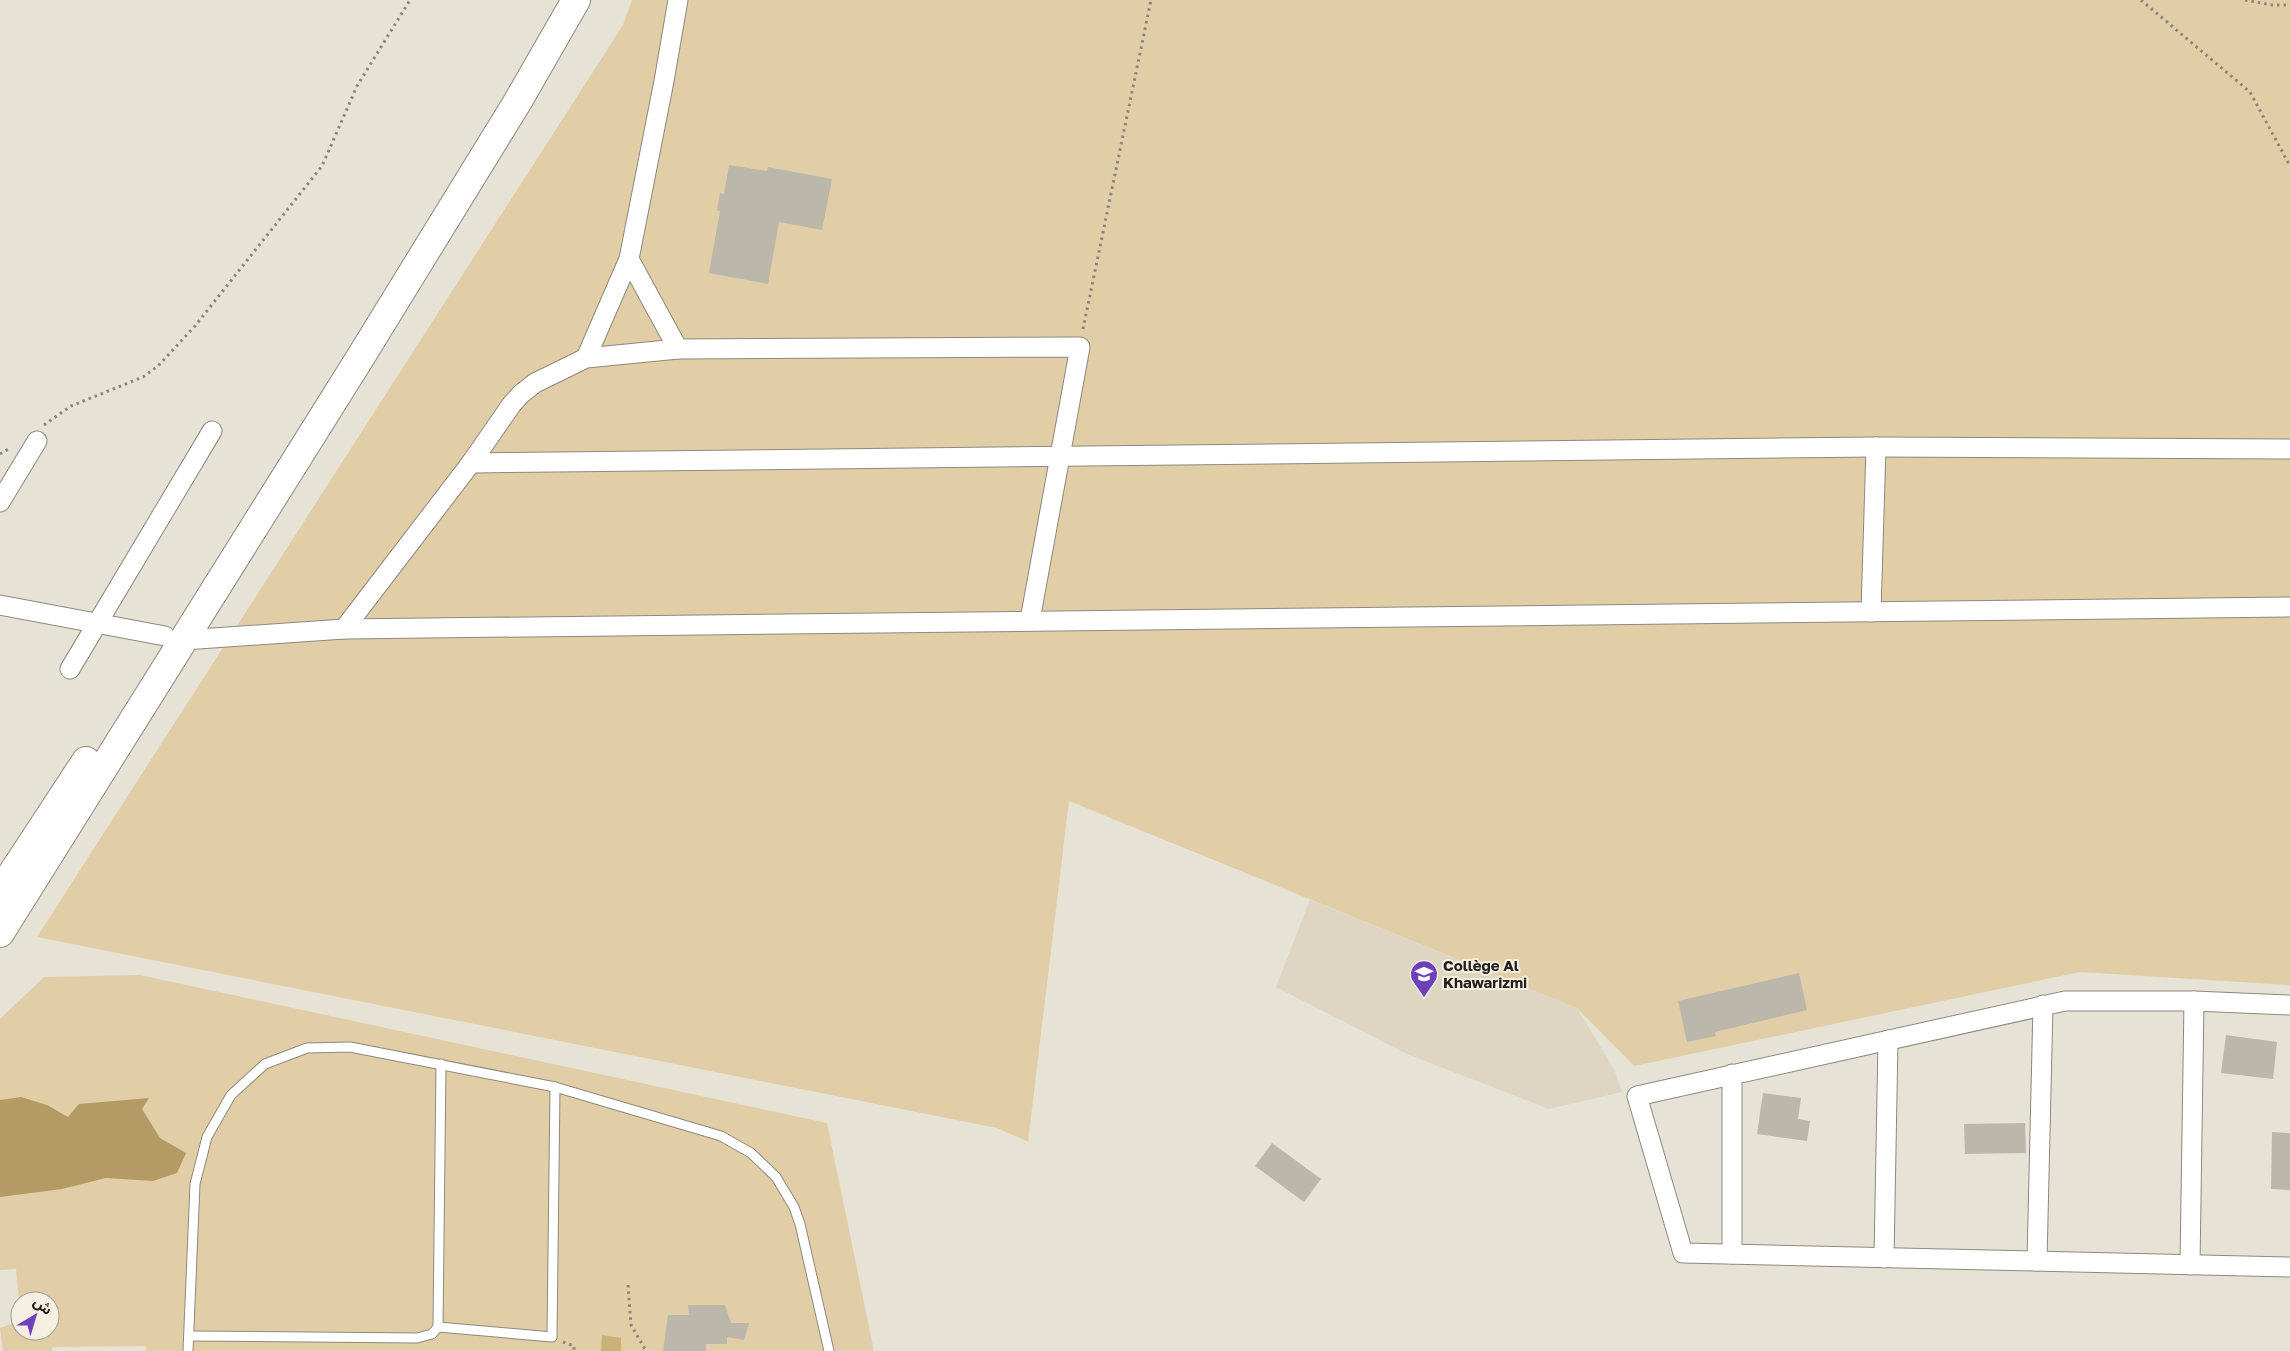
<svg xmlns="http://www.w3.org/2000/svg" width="2290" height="1351" font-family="'Golos Text','Noto Sans Arabic',sans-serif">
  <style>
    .built { fill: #ded5c2 }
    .green { fill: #e1cea7 }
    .forest { fill: #b49b65 }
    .water { fill: #cab17a }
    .building { fill: #bcb7ab }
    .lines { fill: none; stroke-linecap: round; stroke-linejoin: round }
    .lane-casing { stroke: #8e897e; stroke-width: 11 }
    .street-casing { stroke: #8e897e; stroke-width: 21 }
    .primary-casing { stroke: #8e897e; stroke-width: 30 }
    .path { stroke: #8b877f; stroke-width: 3; stroke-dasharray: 2.5 4; stroke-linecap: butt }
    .lane { stroke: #fff; stroke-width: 9 }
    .street { stroke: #fff; stroke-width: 19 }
    .primary { stroke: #fff; stroke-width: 28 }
    .labels { text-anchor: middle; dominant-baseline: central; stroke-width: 4; stroke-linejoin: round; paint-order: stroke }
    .poi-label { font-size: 15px; font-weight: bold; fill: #22201b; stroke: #f5efe3; text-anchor: start }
  </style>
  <rect width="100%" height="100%" fill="#e7e2d6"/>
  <!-- built -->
  <path class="built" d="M1310,900L1577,1008L1614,1069L1622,1092L1549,1109L1407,1054L1276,987Z"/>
  <!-- green -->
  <g class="green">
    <path d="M632,0H2290V985L2080,972L1634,1066L1577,1008L1069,801L1028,1142L997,1128L37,937L623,25Z"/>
    <path d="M140,975L827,1123L874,1351H146V1346L53,1347L51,1351H3L0,1328L20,1321V1331H50V1301H20V1312L16,1269L0,1270V1019L44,977Z"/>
  </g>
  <!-- forest -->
  <path class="forest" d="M21,1097L47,1105L68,1117L79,1104L149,1098L142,1109L160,1138L186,1153L177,1173L153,1181L106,1178L62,1189L0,1197V1100Z"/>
  <!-- water -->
  <path class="water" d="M602,1335L621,1338V1351H601Z"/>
  <!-- building -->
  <g class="building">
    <path d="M729,165L767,171L768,167L832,179L822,230L779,222L768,284L709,273L720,211L717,210L720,193L724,194Z"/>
    <path d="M1799,973L1807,1010L1715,1032L1716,1036L1687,1042L1678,1001Z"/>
    <path d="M2226,1035L2277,1042L2273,1079L2221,1073Z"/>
    <path d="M1763,1093L1801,1098L1798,1119L1810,1121L1807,1141L1757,1134Z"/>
    <path d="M2025,1123L2026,1153L1965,1154L1964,1124Z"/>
    <path d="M2272,1132L2290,1133V1190L2271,1189Z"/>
    <path d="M1272,1143L1321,1179L1304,1202L1255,1166Z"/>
    <path d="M688,1305H725L731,1323H749L744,1340L727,1337V1344H706V1351H663L668,1315H689Z"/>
  </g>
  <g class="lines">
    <!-- lane casing -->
    <g class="lane-casing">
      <g id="lane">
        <path d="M438,1327L441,1064"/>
        <path d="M189,1336L417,1338L432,1334L438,1327L552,1337L555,1087"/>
        <path d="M188,1351L195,1184L207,1137L231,1095L265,1064L307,1048L350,1047L555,1087L721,1136L751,1153L776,1177L794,1207L800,1224L829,1351"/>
      </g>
    </g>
    <!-- street casing -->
    <g class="street-casing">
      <g id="street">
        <path d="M629,259L678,349"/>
        <path d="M586,358L629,259L664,81L678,0"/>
        <path d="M471,463L512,404L521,394L535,383L586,358L678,349L1080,347L1030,620"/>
        <path d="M0,502L37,441"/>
        <path d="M0,605L165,636"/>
        <path d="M1871,612L1876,447"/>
        <path d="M344,629L471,463L1876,447L2290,449"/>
        <path d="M184,640L344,629L2290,607"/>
        <path d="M70,669L212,431"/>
        <path d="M2290,1005L2194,1001H2065L1637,1096L1683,1253L2290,1267"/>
        <path d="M1732,1074V1254"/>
        <path d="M1884,1258L1888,1040"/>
        <path d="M2037,1261L2043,1005"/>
        <path d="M2190,1265L2194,1001"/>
      </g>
    </g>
    <!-- primary casing -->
    <g class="primary-casing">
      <g id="primary">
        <path d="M0,892L86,761"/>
        <path d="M0,933L360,358L518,101L576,0"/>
      </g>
    </g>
    <!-- path -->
    <g class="path">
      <path d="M2141,0L2250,92L2290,166"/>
      <path d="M2245,0L2272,5H2290"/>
      <path d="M1083,329L1151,0"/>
      <path d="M44,425L71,406L143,377L158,366L195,326L322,166L357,86L410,0"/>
      <path d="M0,454L10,448"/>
      <path d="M628,1285L631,1325L646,1351"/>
      <path d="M563,1342L574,1346V1351"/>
    </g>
    <!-- lane -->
    <use href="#lane" class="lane"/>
    <!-- street -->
    <use href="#street" class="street"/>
    <!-- primary -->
    <use href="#primary" class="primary"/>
  </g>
  <!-- icons -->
  <defs>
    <g id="school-pin" transform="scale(1.4375)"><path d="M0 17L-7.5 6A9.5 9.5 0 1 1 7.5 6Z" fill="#6d41ba" stroke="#f5efe3"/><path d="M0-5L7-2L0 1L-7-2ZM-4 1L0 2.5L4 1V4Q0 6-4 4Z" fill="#fff"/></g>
  </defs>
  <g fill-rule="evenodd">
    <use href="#school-pin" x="1424" y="974"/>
  </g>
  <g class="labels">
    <!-- poi labels -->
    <g class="poi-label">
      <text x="1443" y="965">Collège Al<tspan x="1443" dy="17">Khawarizmi</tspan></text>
    </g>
  </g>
  <!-- north arrow -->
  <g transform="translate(35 1316) rotate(38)"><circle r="24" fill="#f5efe3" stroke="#a19c93"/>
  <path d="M0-4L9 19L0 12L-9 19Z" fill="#6d41ba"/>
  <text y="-8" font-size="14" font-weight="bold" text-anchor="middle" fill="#22201b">ش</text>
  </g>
</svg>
